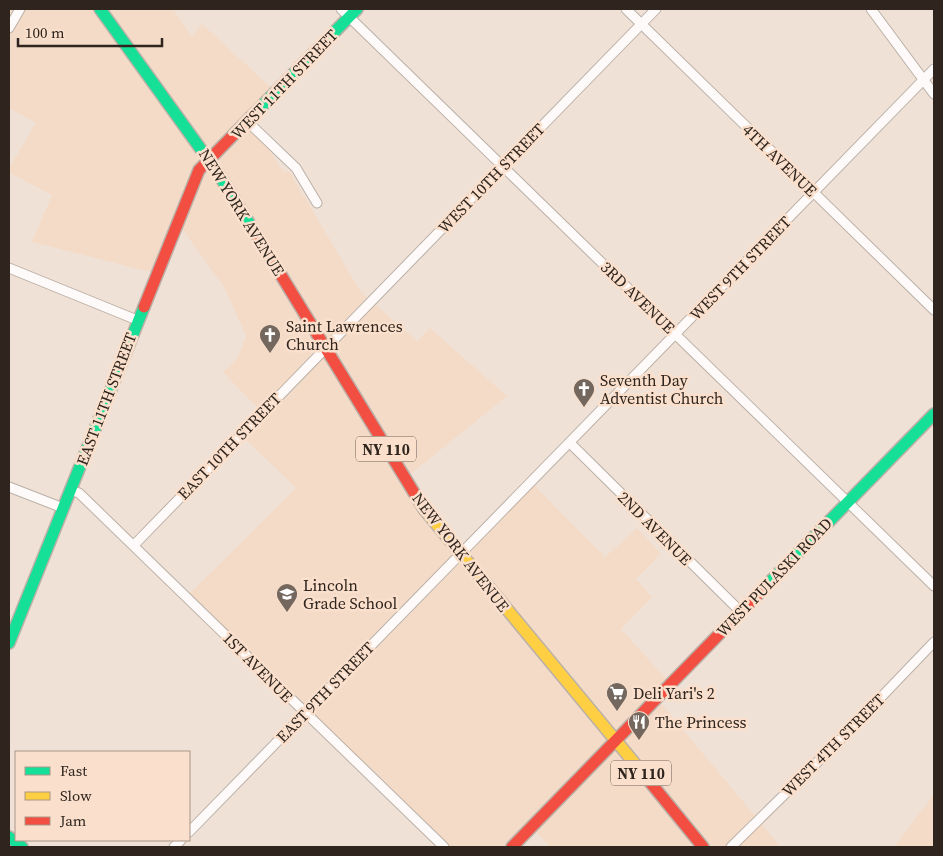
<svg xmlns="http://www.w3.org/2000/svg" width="943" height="856" font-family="'Source Serif 4',serif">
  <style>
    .built { fill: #f3dbc8 }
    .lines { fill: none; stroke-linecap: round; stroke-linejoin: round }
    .street-casing { stroke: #bbb0a7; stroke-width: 11 }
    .fast-casing { stroke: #bbb0a7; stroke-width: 14 }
    .slow-casing { stroke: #bbb0a7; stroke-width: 14 }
    .jam-casing { stroke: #bbb0a7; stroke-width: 14 }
    .street { stroke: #fdfaf9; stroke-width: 9 }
    .fast { stroke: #16e098; stroke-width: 11 }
    .slow { stroke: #ffcf43; stroke-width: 11 }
    .jam { stroke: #f24e42; stroke-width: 11 }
    .labels { text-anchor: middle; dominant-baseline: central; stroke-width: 5; stroke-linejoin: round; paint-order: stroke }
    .shield { fill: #fae0cc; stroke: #6c5d52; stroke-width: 1 }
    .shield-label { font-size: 15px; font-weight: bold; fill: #2f251e }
    .street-label { font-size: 16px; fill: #2f251e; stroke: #fae0cc }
    .poi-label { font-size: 16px; fill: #2f251e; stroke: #fae0cc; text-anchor: start }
  </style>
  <rect width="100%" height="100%" fill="#f0e1d6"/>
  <!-- built -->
  <g class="built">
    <path d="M9,9H173L192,36L202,24L278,94L248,125L266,144L283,172L289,171L361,292L417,341L430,328L507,396L407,477L463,553L533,484L605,557L637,528L661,554L636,579L652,597L621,629L670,683L656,697L781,847H551L530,826L509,847H445L189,594L296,488L243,437L264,415L223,372L238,357L246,336L225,289L175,219L154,273L32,242L52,195L9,173V168L36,123L9,108Z"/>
    <path d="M934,791V847H894L932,797Z"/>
  </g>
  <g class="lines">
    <!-- street casing -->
    <g class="street-casing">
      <g id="street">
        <path d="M341,9L934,586"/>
        <path d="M626,9L934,310"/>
        <path d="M871,9L934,94"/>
        <path d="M9,28L20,9"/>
        <path d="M248,122L296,168L317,203"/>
        <path d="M9,268L137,320"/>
        <path d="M570,443L741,612"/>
        <path d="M9,487L63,508"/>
        <path d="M70,490L79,493L444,847"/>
        <path d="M134,545L656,9"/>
        <path d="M189,832L934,69"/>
        <path d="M174,847L181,840"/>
        <path d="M731,847L841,739L934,642"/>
      </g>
    </g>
    <!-- fast casing -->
    <g class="fast-casing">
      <g id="fast">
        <path d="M100,9L218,173L254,231"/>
        <path d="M250,118L357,9"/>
        <path d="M764,588L934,414"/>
        <path d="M9,643L144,307"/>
        <path d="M9,837L22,847"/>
      </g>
    </g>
    <!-- slow casing -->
    <g class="slow-casing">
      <path id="slow" d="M424,509L641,771"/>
    </g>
    <!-- jam casing -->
    <g class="jam-casing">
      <g id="jam">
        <path d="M254,231L424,509"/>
        <path d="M144,307L199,170L250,118"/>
        <path d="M641,771L703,847"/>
        <path d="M512,847L764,588"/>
      </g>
    </g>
    <!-- street -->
    <use href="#street" class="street"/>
    <!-- fast -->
    <use href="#fast" class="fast"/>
    <!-- slow -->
    <use href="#slow" class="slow"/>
    <!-- jam -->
    <use href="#jam" class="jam"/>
  </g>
  <!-- icons -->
  <defs>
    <g id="church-pin" transform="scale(1.125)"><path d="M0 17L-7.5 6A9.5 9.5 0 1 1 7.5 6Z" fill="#73675e" stroke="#fae0cc"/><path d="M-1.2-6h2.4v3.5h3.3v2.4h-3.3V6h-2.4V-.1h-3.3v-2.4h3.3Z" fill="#fff"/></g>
    <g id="school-pin" transform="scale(1.125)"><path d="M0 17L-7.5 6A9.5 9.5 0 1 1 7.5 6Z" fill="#73675e" stroke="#fae0cc"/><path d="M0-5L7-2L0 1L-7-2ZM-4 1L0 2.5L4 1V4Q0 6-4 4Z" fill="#fff"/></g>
    <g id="supermarket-pin" transform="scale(1.125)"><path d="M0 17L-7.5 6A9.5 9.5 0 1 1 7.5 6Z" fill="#73675e" stroke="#fae0cc"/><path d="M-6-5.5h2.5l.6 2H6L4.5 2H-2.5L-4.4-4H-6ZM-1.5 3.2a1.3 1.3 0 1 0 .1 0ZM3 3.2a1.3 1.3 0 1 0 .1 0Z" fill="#fff"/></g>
    <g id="restaurant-pin" transform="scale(1.125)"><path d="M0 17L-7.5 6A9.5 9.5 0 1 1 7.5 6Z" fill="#73675e" stroke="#fae0cc"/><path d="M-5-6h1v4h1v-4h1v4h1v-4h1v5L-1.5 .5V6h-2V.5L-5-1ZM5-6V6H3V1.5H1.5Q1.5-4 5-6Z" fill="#fff"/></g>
  </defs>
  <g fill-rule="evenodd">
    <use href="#church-pin" x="270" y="335"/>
    <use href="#church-pin" x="584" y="389"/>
    <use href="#school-pin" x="287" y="594"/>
    <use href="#supermarket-pin" x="617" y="693"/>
    <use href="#restaurant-pin" x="639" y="722"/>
  </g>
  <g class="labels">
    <!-- shield labels -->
    <g class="shield">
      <rect x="356" y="436.5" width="60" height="25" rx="4"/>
      <rect x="611" y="760.5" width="60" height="25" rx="4"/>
    </g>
    <g class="shield-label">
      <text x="386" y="449">NY 110</text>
      <text x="641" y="773">NY 110</text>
    </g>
    <!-- street labels -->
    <g class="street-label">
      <text transform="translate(284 84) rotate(-46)">WEST 11TH STREET</text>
      <text transform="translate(780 160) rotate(44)">4TH AVENUE</text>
      <text transform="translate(491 178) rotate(-46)">WEST 10TH STREET</text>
      <text transform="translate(242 212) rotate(58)">NEW YORK AVENUE</text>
      <text transform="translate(740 268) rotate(-46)">WEST 9TH STREET</text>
      <text transform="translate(638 297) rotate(44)">3RD AVENUE</text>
      <text transform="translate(106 399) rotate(-69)">EAST 11TH STREET</text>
      <text transform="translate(229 446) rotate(-46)">EAST 10TH STREET</text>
      <text transform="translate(655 528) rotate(45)">2ND AVENUE</text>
      <text transform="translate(461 552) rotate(52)">NEW YORK AVENUE</text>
      <text transform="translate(774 577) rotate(-46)">WEST PULASKI ROAD</text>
      <text transform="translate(258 667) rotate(45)">1ST AVENUE</text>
      <text transform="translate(325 692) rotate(-46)">EAST 9TH STREET</text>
      <text transform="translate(833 745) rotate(-45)">WEST 4TH STREET</text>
    </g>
    <!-- poi labels -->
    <g class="poi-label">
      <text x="286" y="326">Saint Lawrences<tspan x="286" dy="18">Church</tspan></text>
      <text x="600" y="380">Seventh Day<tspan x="600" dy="18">Adventist Church</tspan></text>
      <text x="303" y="585">Lincoln<tspan x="303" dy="18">Grade School</tspan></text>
      <text x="633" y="693">Deli Yari's 2</text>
      <text x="655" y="722">The Princess</text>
    </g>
  </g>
  <!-- border -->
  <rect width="943" height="856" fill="none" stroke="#2f251e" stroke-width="20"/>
  <!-- legend -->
  <rect x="15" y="751" width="175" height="90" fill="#fae0cc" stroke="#a99586"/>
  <rect x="25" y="767" width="25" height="8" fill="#16e098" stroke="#a99586"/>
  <text x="60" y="776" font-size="15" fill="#2f251e">Fast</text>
  <rect x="25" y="792" width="25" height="8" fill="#ffcf43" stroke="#a99586"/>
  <text x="60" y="801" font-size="15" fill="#2f251e">Slow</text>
  <rect x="25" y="817" width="25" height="8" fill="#f24e42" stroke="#a99586"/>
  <text x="60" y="826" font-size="15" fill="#2f251e">Jam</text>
  <!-- scale -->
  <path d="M18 38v8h144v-8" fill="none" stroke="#2f251e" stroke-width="2.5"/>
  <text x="25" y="38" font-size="15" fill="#2f251e" stroke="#fae0cc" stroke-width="4" paint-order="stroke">100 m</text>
</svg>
